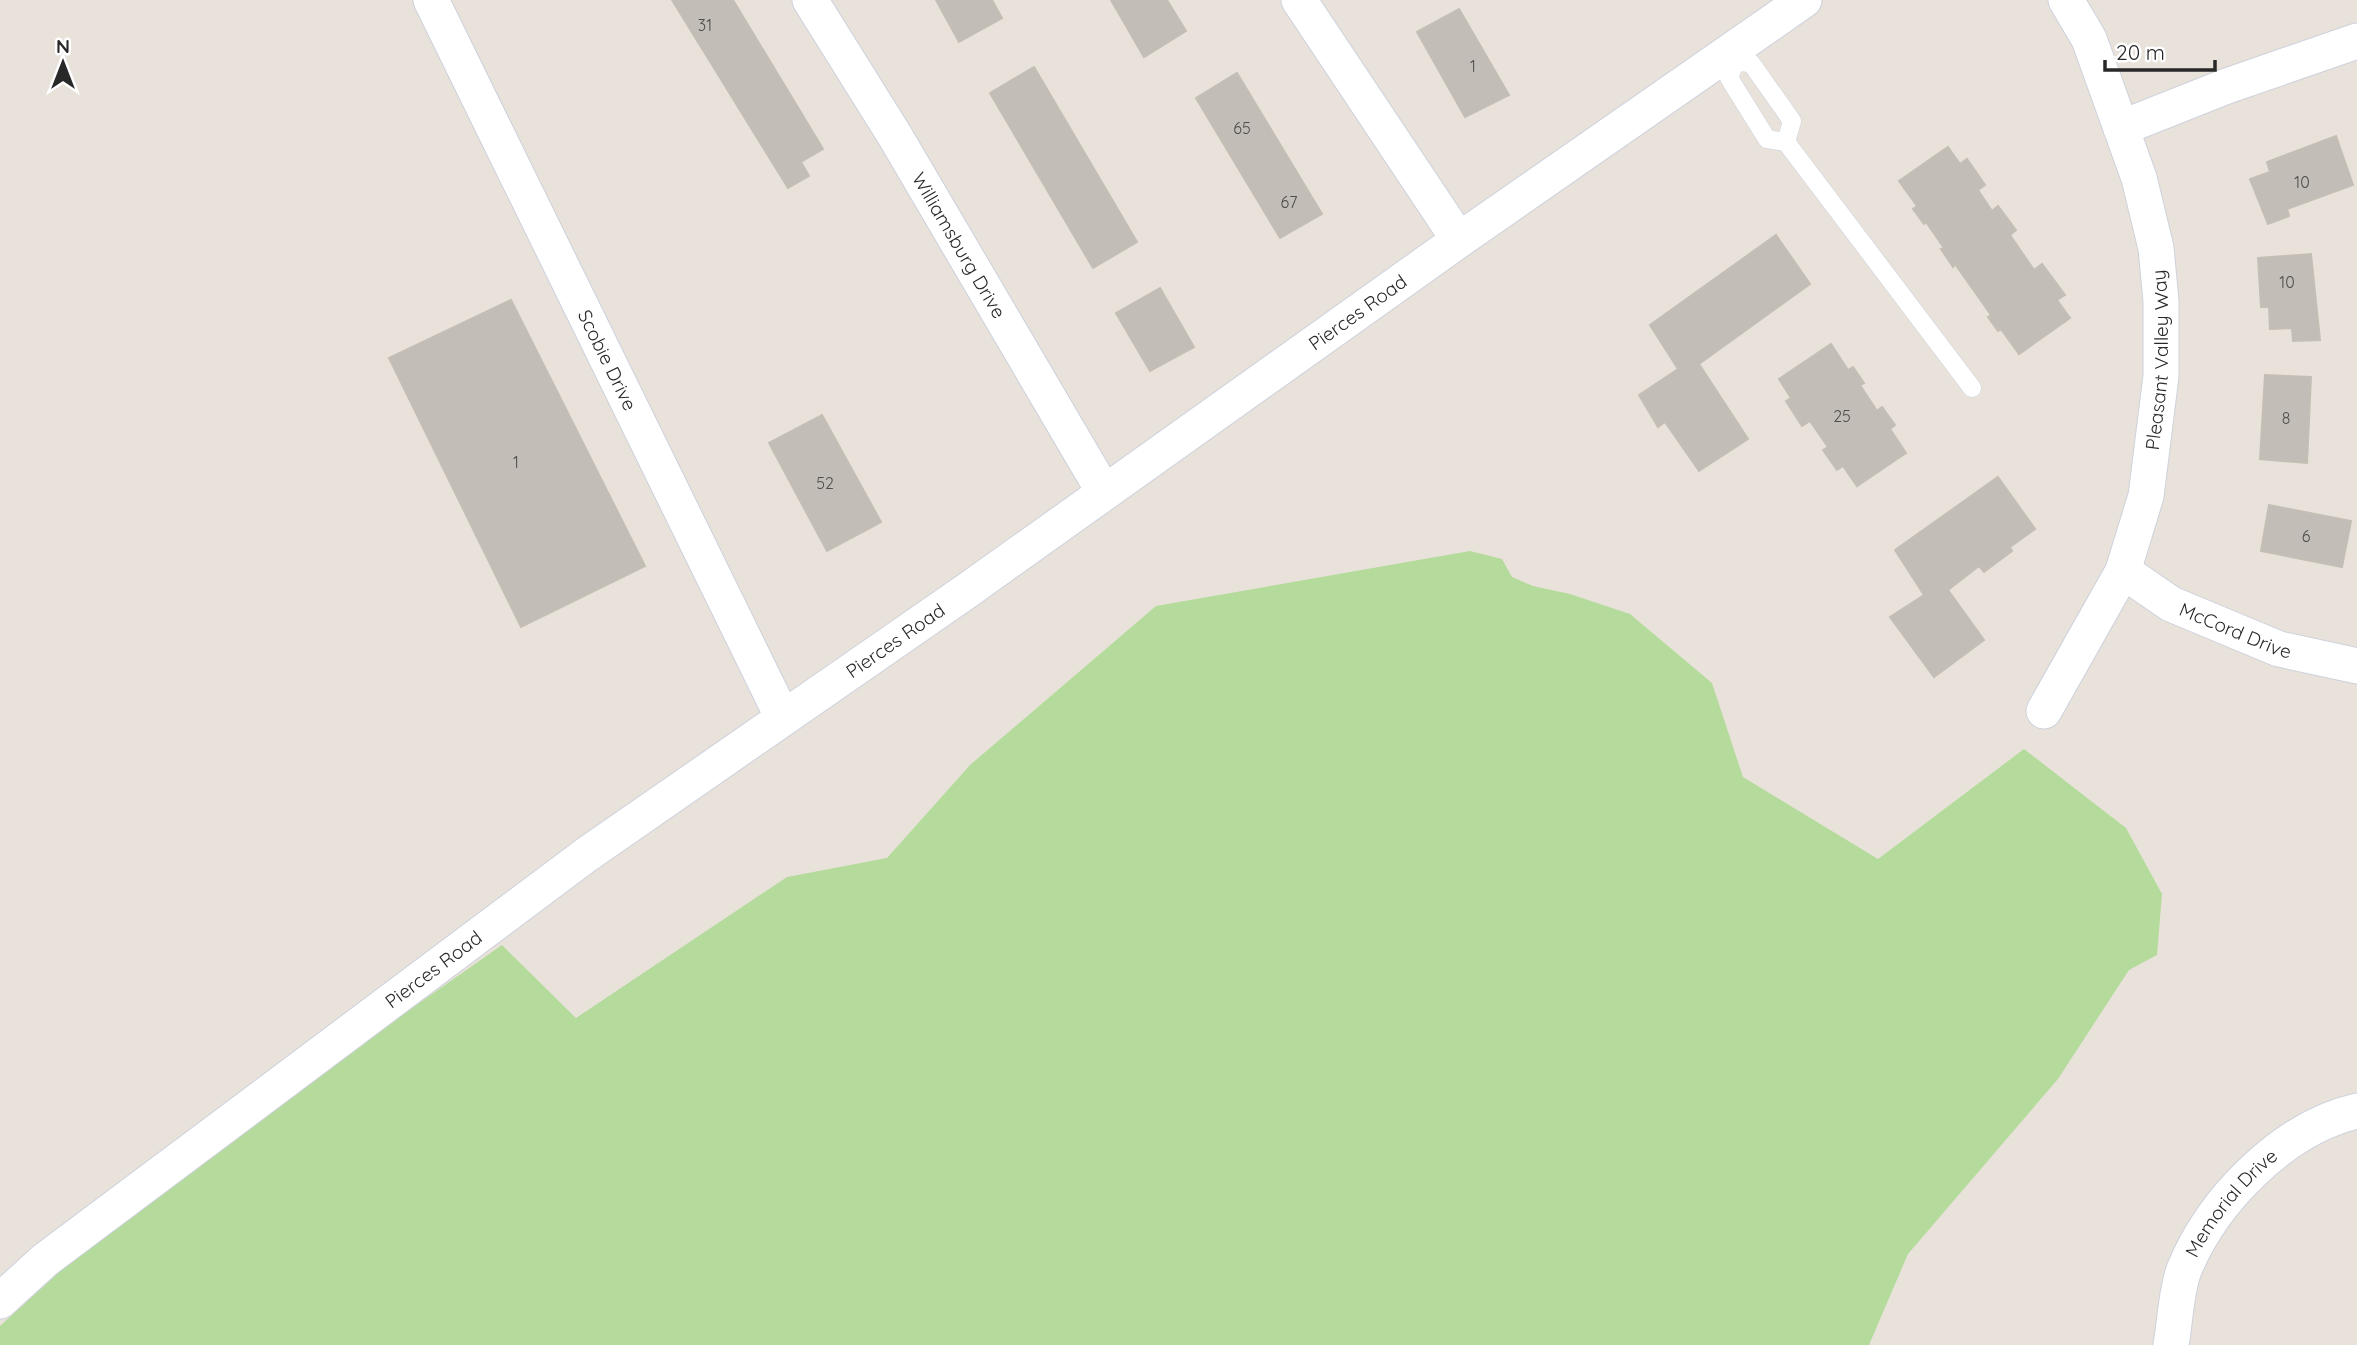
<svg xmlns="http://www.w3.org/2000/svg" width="2357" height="1345" font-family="Quicksand,sans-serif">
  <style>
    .green { fill: #b4db9c }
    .building { fill: #c2bdb6; stroke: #c4beb5; stroke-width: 2 }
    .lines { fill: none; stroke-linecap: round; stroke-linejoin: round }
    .service-casing { stroke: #cdd1dc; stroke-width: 19 }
    .minor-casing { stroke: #cdd1dc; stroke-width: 37 }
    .service { stroke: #fff; stroke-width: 18 }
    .minor { stroke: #fff; stroke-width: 35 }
    .labels { text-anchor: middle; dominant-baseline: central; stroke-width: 5; stroke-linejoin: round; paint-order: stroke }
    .number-label { font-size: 16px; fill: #4e4d4c }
    .street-label { font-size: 19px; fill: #282828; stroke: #fff }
  </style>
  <rect width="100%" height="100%" fill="#e9e2db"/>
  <!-- green -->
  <path class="green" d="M1470,551L1502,559L1512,577L1533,586L1570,594L1630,614L1712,683L1743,777L1878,859L2024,749L2126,828L2162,894L2157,955L2129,970L2058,1079L1908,1254L1869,1345H0V1326L78,1255L278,1102L502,945L576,1018L787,877L887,858L970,765L1156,606Z"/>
  <!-- building -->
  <g class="building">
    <path d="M672,0H733L823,149L801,162L809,176L788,188Z"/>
    <path d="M936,0H992L1002,18L959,42Z"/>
    <path d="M1111,0H1167L1186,31L1144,57Z"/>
    <path d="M1459,9L1509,95L1465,117L1417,32Z"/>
    <path d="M1034,67L1137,242L1093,268L990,93Z"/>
    <path d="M1237,73L1322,214L1280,238L1196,98Z"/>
    <path d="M2336,136L2353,185L2287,209L2289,216L2268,224L2250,179L2270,172L2267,162Z"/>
    <path d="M1948,147L1960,164L1967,159L1985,185L1978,190L1992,211L1998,206L2016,230L2010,235L2034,270L2042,264L2065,295L2057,300L2070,318L2019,354L2001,329L1998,331L1988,317L1991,315L1955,264L1953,267L1941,249L1944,248L1926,222L1924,224L1913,209L1917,206L1899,181Z"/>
    <path d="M1776,235L1810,284L1699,364L1748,439L1699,471L1665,422L1658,427L1639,395L1678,369L1650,325Z"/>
    <path d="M2311,254L2320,340L2293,341L2292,328L2270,329L2269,307H2261L2258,258Z"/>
    <path d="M1160,288L1194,347L1150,371L1116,313Z"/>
    <path d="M511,300L645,566L521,627L389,358Z"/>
    <path d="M1831,344L1848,370L1853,367L1864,383L1860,385L1877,411L1882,407L1895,425L1890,429L1906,453L1857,486L1843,466L1837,470L1823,450L1828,447L1810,421L1802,426L1786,401L1791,398L1779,379Z"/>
    <path d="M2265,375L2311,377L2307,463L2260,459Z"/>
    <path d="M822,415L881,522L827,551L769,443Z"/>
    <path d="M1998,477L2035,529L2010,547L2012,551L1984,572L1979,566L1948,590L1984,640L1934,677L1890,617L1924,595L1895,550Z"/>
    <path d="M2269,505L2351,521L2342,567L2261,551Z"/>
  </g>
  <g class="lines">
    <!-- service casing -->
    <g class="service-casing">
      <g id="service">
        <path d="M1729,52L1735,62L1729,78L1767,139L1786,142L1792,121L1751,63L1735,62"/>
        <path d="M1786,142L1972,388"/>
      </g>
    </g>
    <!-- minor casing -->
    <g class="minor-casing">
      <g id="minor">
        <path id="s1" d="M431,0L783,718"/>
        <path id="s2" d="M810,0L895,136L1104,492"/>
        <path d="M1299,0L1459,240"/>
        <path d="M2121,128L2227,86L2357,41"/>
        <path id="s3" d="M2123,571L2171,604L2279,649L2357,666"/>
        <path id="s4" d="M2044,711L2123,571L2146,496L2161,376V301L2156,248L2139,178L2089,39L2066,0"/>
        <path id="s5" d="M0,1301L45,1260L586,855L968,590L1459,240L1804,0"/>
        <path id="s6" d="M2171,1345C2175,1323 2176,1291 2184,1270C2212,1201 2283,1128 2357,1111"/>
      </g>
    </g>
    <!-- service -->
    <use href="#service" class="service"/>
    <!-- minor -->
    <use href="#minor" class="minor"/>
  </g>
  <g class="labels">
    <!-- number labels -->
    <g class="number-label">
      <text x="705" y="25">31</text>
      <text x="1473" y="66">1</text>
      <text x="1242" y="128">65</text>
      <text x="2302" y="182">10</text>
      <text x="1289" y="202">67</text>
      <text x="2287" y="282">10</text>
      <text x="1842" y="416">25</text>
      <text x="2286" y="418">8</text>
      <text x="516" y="462">1</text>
      <text x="825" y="483">52</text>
      <text x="2306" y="536">6</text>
    </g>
    <!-- street labels -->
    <g class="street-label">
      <text stroke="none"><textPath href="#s2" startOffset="287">Williamsburg Drive</textPath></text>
      <text stroke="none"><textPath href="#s5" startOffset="1680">Pierces Road</textPath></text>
      <text stroke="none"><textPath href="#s1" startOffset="401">Scobie Drive</textPath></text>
      <text stroke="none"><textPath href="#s4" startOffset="376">Pleasant Valley Way</textPath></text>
      <text stroke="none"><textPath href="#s3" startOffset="128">McCord Drive</textPath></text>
      <text stroke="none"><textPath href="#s5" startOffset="1113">Pierces Road</textPath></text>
      <text stroke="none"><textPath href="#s5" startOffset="546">Pierces Road</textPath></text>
      <text stroke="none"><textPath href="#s6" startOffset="159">Memorial Drive</textPath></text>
    </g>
  </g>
  <!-- north arrow -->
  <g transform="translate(63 63)" stroke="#ffffff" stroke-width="5" paint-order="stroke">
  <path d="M0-5L12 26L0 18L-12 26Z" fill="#282828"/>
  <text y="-10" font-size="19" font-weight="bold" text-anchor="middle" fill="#282828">N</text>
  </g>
  <!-- scale -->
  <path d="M2105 60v10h110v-10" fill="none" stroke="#282828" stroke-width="3.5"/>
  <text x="2116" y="60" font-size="21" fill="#282828" stroke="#ffffff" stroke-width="5" paint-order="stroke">20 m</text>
</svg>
